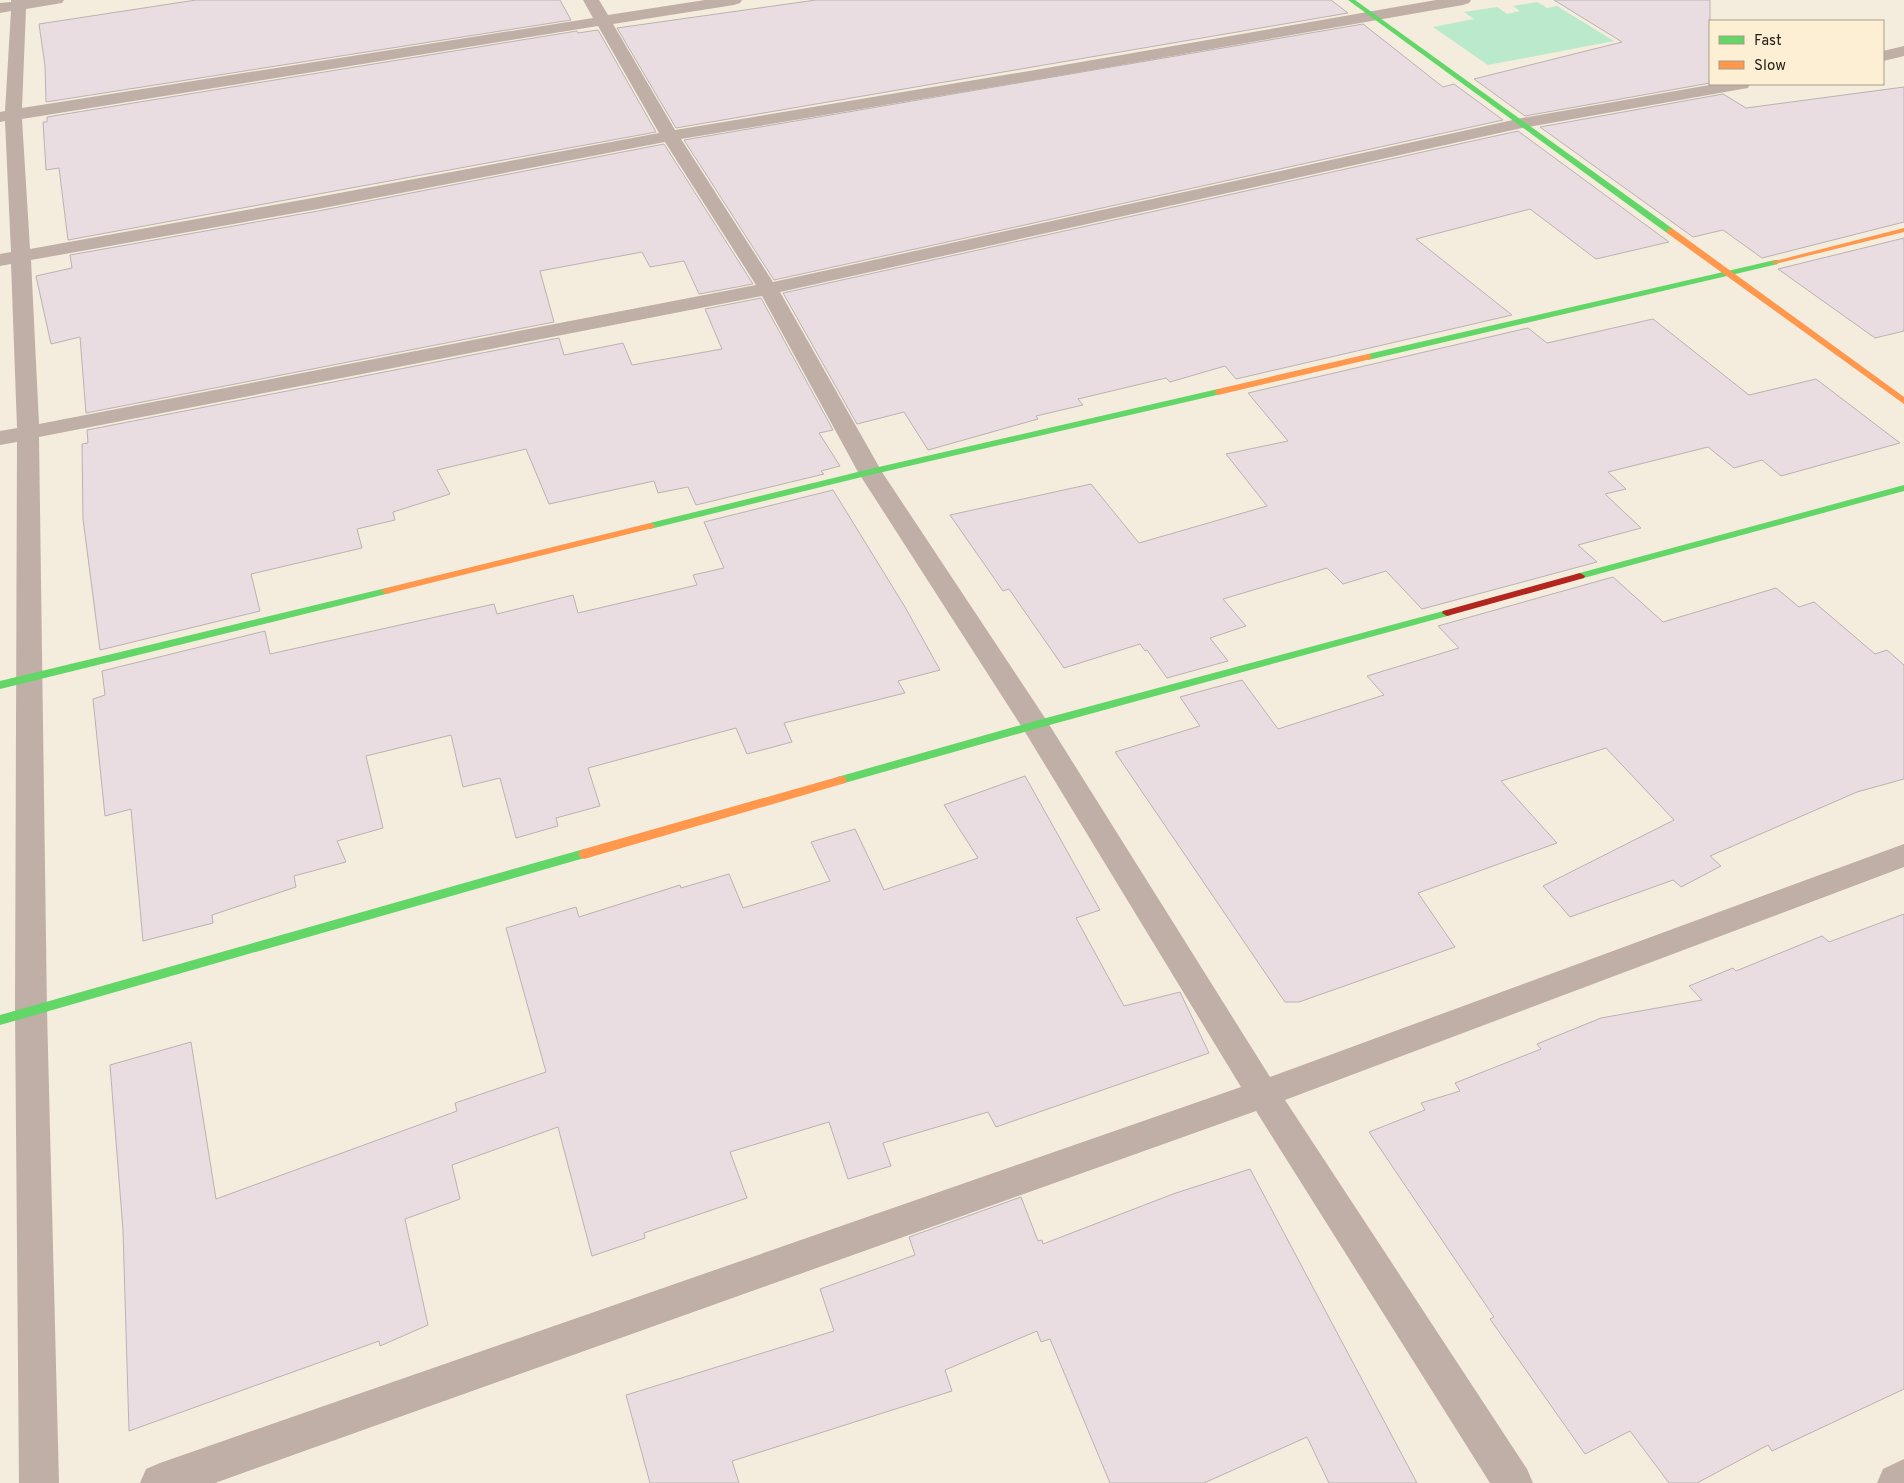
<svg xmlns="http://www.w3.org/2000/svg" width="1904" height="1483" font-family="Overpass,sans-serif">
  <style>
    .green { fill: #bae9cc }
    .building { fill: #e9dde1; stroke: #bab3b1 }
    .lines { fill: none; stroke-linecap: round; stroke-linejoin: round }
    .street { fill: #c0afa6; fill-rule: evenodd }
    .fast { fill: #63d668; fill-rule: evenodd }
    .slow { fill: #ff974d; fill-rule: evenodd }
    .jam { fill: #b3261e; fill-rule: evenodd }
  </style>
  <rect width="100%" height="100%" fill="#f4ecdd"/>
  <!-- green -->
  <path class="green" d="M1537,2L1547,8L1557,6L1614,41L1488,65L1433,27L1474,19L1464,12L1497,7L1507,14L1520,11L1513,6Z"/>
  <!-- building -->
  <g class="building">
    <path d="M196,0H560L571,20L46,102L45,66L39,24Z"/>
    <path d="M816,0H1331L1348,13L676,128L617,28Z"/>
    <path d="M1554,0H1710V83L1525,116L1474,79L1622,42Z"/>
    <path d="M1363,24L1443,87L1454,84L1503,120L774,280L684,140Z"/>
    <path d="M598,30L656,132L68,240L59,168L46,170L43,122H47V117L577,31L578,33Z"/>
    <path d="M1904,87V222L1762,258L1723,230L1693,237L1540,127L1723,94L1746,108Z"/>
    <path d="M1518,131L1669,242L1596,259L1530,209L1416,239L1512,315L1236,379L1225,366L1170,382L1166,378L1078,399L1083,405L1036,416L1038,419L928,450L904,412L857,424L783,293Z"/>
    <path d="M664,144L753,284L699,294L684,261L650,267L642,252L540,271L554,322L86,413L80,337L51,344L36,276L72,268L70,255L318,211Z"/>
    <path d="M1904,238V331L1875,338L1778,269Z"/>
    <path d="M761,298L833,430L819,433L840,466L821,471L824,474L696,505L688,487L658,493L654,481L549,504L526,449L437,470L450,494L393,512L395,520L357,529L362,548L251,574L260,611L100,650L83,519L82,444L88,443L87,430L559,338L564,355L623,343L632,365L722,349L705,309Z"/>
    <path d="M1653,319L1749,395L1816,379L1900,443L1781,476L1762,460L1734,468L1708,447L1608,472L1626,489L1605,494L1641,528L1578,545L1597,562L1422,609L1386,571L1343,584L1327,568L1223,599L1246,626L1210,638L1228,661L1167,678L1147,650L1145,651L1140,644L1064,668L1009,589L1003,591L950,515L1091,484L1139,543L1267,506L1226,454L1288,441L1248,393L1528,328L1547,343Z"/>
    <path d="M833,490L905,607L940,670L898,681L905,693L784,723L792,742L747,754L736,728L588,768L600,806L556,818L558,826L516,838L500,778L463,787L451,735L366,756L383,828L337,841L346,862L294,876L296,887L212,915L213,923L143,941L131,809L105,816L93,699L105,695L102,671L265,631L270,654L494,604L497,614L573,595L578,613L697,585L693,575L724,568L704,522Z"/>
    <path d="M1613,577L1663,622L1776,588L1799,607L1814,602L1875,654L1887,650L1904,665V779L1857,792L1710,856L1721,866L1681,887L1673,880L1570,917L1543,886L1674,820L1606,748L1501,781L1557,843L1418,893L1455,947L1299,1002H1285L1115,752L1200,726L1180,697L1242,680L1278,729L1384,695L1367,676L1459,648L1438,626Z"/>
    <path d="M1025,776L1100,910L1076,918L1124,1006L1180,992L1209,1053L996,1127L988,1112L883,1143L891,1166L848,1179L829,1122L730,1152L747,1198L644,1233L645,1238L592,1256L558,1127L452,1165L460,1199L405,1219L428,1325L380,1346L379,1341L129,1431L123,1230L110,1065L191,1042L216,1199L457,1111L455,1103L546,1072L506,928L576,907L579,917L680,885L681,888L729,874L743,908L830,881L811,842L855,829L884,890L978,858L944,805Z"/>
    <path d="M1904,914V1389L1772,1451L1768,1445L1697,1483H1669L1630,1431L1585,1454L1490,1319L1494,1317L1369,1132L1425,1110L1421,1103L1460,1091L1455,1083L1541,1049L1537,1044L1601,1018L1702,1000L1689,986L1733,968L1736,971L1822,936L1829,942Z"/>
    <path d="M1250,1169L1417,1483H1329L1307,1437L1204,1483H1110L1050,1339L1041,1342L1037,1331L945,1370L952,1391L732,1461L739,1483H650L626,1395L834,1331L820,1289L915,1255L909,1237L1021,1197L1038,1241L1042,1240L1043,1244L1173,1194Z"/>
  </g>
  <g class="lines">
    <!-- street -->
    <g class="street">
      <path d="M11,0H64L62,3L26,9L22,108L593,18L583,0H599L608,15L705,0H742L740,3L734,5L613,24L675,130L1035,70L1436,0H1471L1469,3L1463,5L1035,80L681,139L773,282L1522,118L1715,84H1750L1748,88L1742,89L1522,128L780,292L882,472L1045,718L1270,1077L1904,844V867L1285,1100L1527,1469L1533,1483H1490L1256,1111L215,1483H140L146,1469L160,1463L1241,1087L1025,732L858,472L762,296L39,437L47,1011L59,1483H19L15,1011L17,442L0,445V431L17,428L11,264L0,266V254L11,252L5,121L0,122V112L5,111L11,11L0,13V3L11,2ZM598,26L659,133L318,197L30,249L22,119ZM665,142L756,285L39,424L31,260L318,209Z"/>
      <path d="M1904,46V56L1883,61V51Z"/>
      <path d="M1904,1459V1483H1877L1883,1469Z"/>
    </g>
    <!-- fast -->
    <g class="fast">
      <path d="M1348,0H1355L1673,229V233H1667Z"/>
      <path d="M1775,260H1778V264L1368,360L1364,357L1368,354Z"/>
      <path d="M1218,389L1222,392L1221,394L870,475L650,529L645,526L650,523L870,469Z"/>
      <path d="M1904,485V491L1580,579L1575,576L1576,574Z"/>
      <path d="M386,588L390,589L391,591L390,593L0,689V681Z"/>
      <path d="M1447,610L1452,613L1451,615L1035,729L841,784L837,783L835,780L837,777L841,776L1035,721Z"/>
      <path d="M584,849L588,851L590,854L588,857L0,1025V1015Z"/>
    </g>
    <!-- slow -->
    <g class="slow">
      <path d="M1904,228V232L1775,264L1771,262Z"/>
      <path d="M1667,229H1673L1904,397V404L1667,233Z"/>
      <path d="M1368,354L1371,355V359L1218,395L1214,392L1218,389Z"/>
      <path d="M650,523L653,524L655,526L653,528L386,594L381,591L386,588Z"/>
      <path d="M841,776L845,777L847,780L845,783L584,859L580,857L578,854L580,851L584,849Z"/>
    </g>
    <!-- jam -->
    <path class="jam" d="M1580,573L1585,576L1584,578L1447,616L1442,613L1443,611Z"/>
  </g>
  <!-- legend -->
  <rect x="1709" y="20" width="175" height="65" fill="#fdefd4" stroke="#a79d89"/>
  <rect x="1719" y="36" width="25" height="8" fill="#63d668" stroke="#a79d89"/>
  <text x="1754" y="45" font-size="15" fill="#272218">Fast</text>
  <rect x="1719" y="61" width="25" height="8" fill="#ff974d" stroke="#a79d89"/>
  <text x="1754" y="70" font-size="15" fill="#272218">Slow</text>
</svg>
